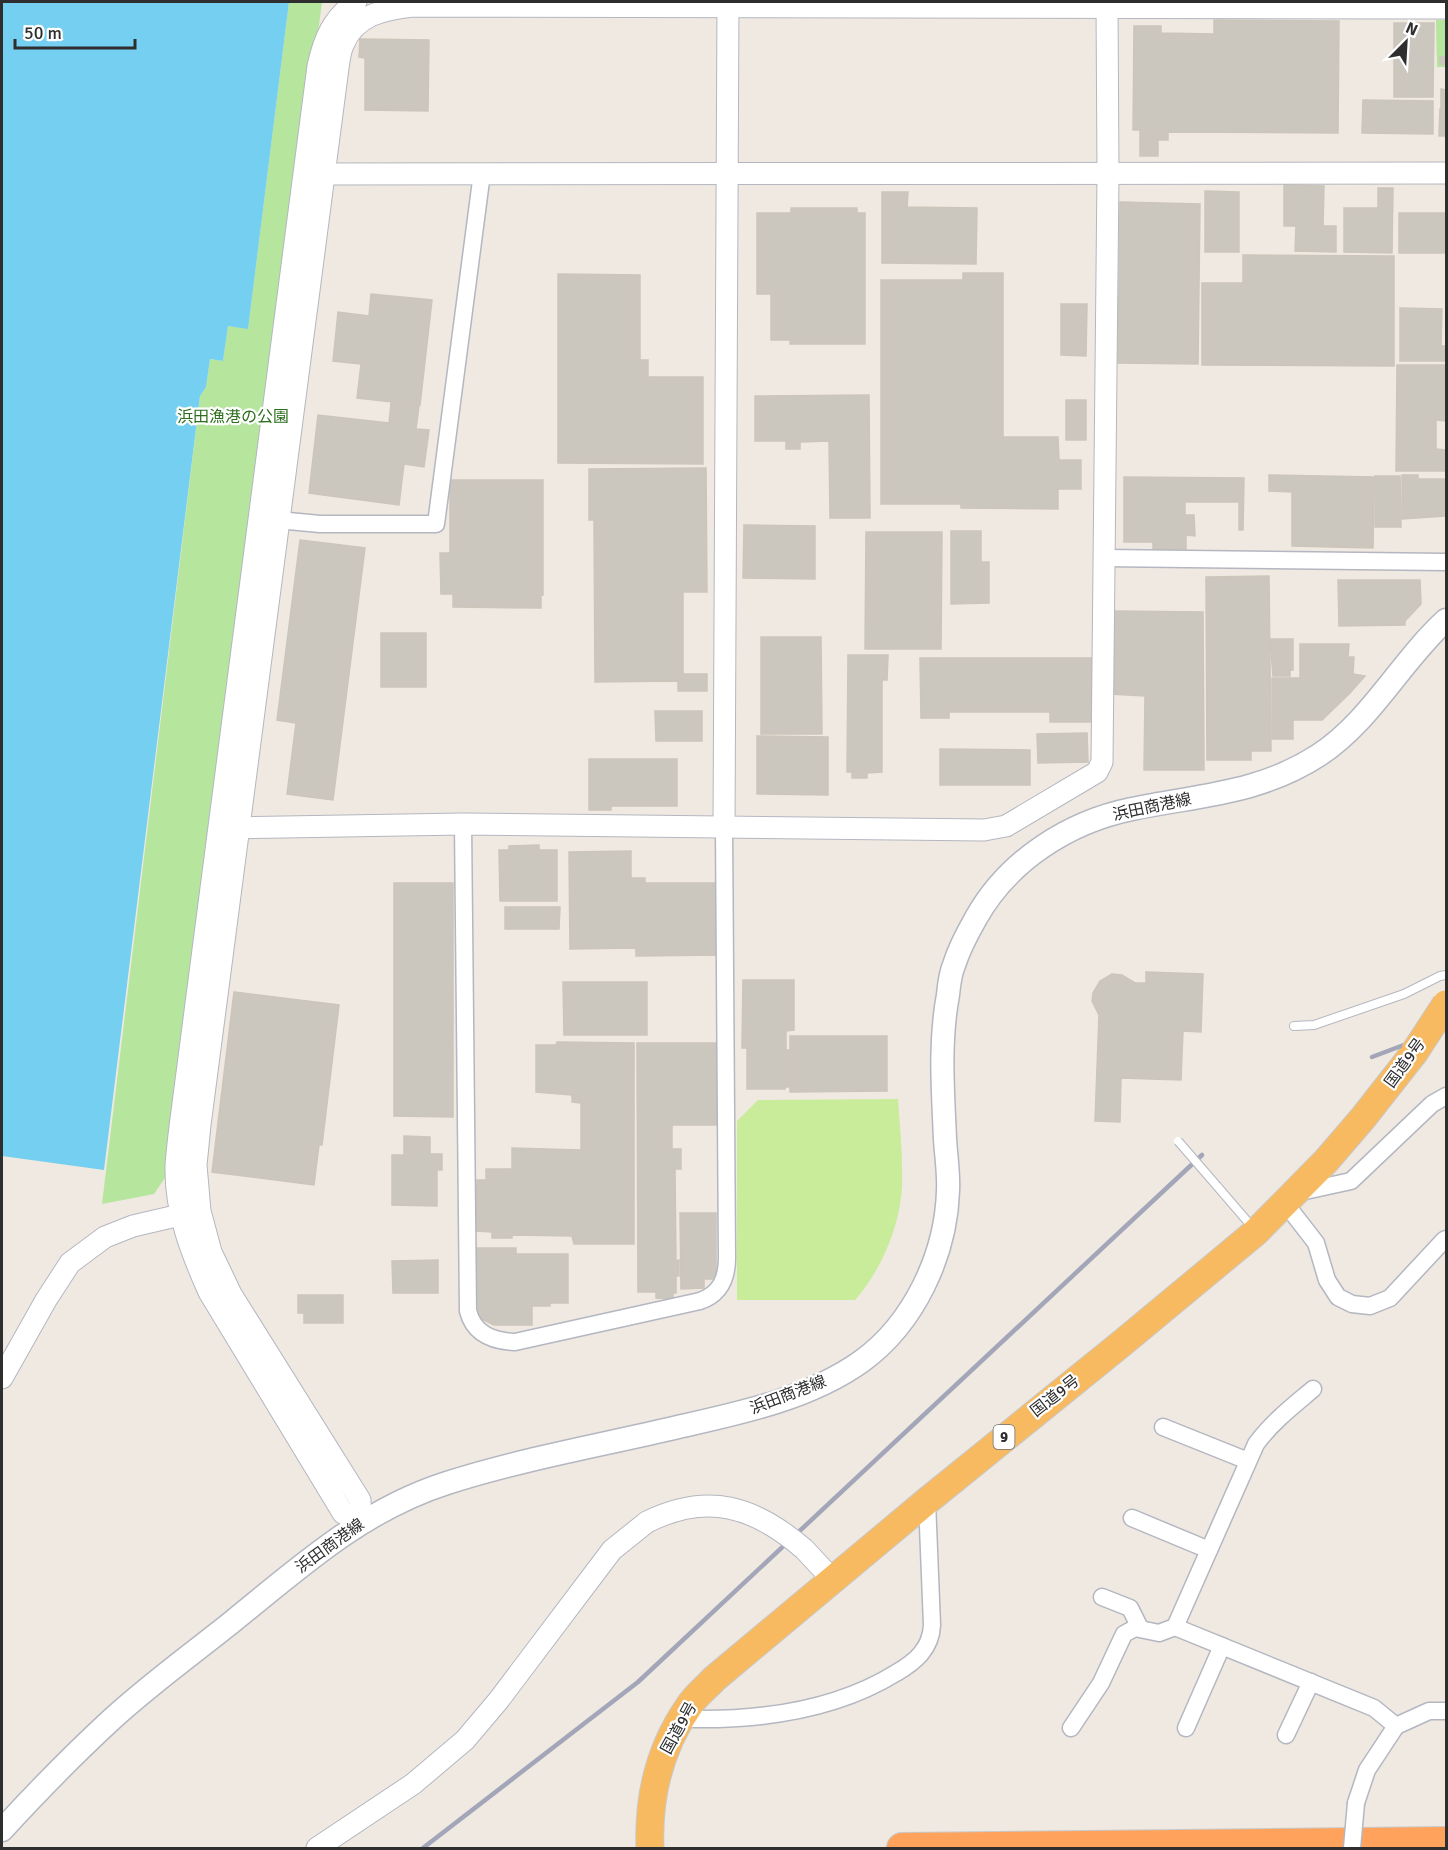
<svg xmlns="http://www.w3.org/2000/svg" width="1448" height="1850" font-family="Signika,'Noto Sans JP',sans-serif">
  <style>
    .green { fill: #b6e59e }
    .pitch { fill: #c9ec9a }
    .water { fill: #75cff0 }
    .building { fill: #cbc7bf; stroke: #cbc5ba; stroke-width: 1.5 }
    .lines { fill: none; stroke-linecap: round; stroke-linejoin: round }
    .service-casing { stroke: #b4b7c1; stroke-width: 10 }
    .minor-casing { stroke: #b4b7c1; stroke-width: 19 }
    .tertiary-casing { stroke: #b4b7c1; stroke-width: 23 }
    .secondary-casing { stroke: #b4b7c1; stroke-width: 25 }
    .trunk-casing { stroke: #c9c9c9; stroke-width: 29 }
    .motorway-casing { stroke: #c9c9c9; stroke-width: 32 }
    .service { stroke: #fff; stroke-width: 8 }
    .minor { stroke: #fff; stroke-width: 16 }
    .tertiary { stroke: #fff; stroke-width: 21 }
    .secondary { stroke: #fff; stroke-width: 22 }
    .trunk { stroke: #f8ba60; stroke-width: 27 }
    .motorway { stroke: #ffa35c; stroke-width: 30 }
    .rail { stroke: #a3a6b8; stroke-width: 4.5 }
    .service-bridge-casing { stroke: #b4b7c1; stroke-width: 10; stroke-linecap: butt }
    .minor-bridge-casing { stroke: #b4b7c1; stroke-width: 19; stroke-linecap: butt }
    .tertiary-bridge-casing { stroke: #b4b7c1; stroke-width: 23; stroke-linecap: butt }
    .trunk-bridge-casing { stroke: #c9c9c9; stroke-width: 29; stroke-linecap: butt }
    .service-bridge { stroke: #fff; stroke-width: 8 }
    .minor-bridge { stroke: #fff; stroke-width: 16 }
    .tertiary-bridge { stroke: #fff; stroke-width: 21 }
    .trunk-bridge { stroke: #f8ba60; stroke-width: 27 }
    .labels { text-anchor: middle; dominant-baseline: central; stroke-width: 4.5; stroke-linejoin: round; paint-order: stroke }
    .shield { fill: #fff; stroke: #6d6d6d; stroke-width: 1.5 }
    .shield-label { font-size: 15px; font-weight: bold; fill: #2e2e2e }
    .park-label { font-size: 16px; fill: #2c6e1b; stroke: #fff }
    .street-label { font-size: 16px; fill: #2e2e2e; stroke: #fff }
  </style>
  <rect width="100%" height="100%" fill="#efe9e1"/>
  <!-- green -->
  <g class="green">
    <path d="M289,2H322L171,1169L154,1194L102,1204L200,396L206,387L210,359L223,361L228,326L248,328Z"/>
    <path d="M1436,20H1446V67H1437Z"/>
  </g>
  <!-- pitch -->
  <path class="pitch" d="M898,1099C900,1128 903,1158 902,1187C900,1226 881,1271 855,1300H737V1121L758,1100Z"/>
  <!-- water -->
  <path class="water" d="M2,2H289L248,329L228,326L223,361L210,359L206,387L200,396L104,1170L2,1156Z"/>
  <!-- building -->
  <g class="building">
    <path d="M1214,20L1339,21L1338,133L1168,132V140H1158V156H1140V130H1133L1134,26H1161V33L1214,34Z"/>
    <path d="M1394,23H1434L1433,97H1394Z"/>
    <path d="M360,39L429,40L428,111L365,110V58L359,57Z"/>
    <rect x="1440" y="57" width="6" height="7"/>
    <path d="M1441,89L1446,90V108H1441Z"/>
    <path d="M1363,100L1433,101V134L1362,133Z"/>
    <path d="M1440,109H1446V136H1439Z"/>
    <path d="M1284,185L1324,186L1323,226H1336V252L1295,251L1296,226H1284Z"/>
    <path d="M1378,188H1393L1392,253L1344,252V208H1378Z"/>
    <path d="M1205,191L1239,192V252H1205Z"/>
    <path d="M882,192H908L907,207L977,208L976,264L882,263Z"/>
    <path d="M1120,202L1200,204L1198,364L1118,363Z"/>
    <path d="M791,208H857V213H865V344H790V340H771V294H757V213H791Z"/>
    <rect x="1399" y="213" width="47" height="40"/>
    <path d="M1243,255L1394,256V366L1202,365V283H1243Z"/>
    <path d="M963,273H1003V437H1058L1059,460H1081V489H1058V509L961,508V504H881V280H963Z"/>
    <path d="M558,274L640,275V360H648V377H703V464L558,463Z"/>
    <path d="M371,294L432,300L420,405L357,398L361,364L333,361L338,312L369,316Z"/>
    <path d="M1061,304H1087L1086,356L1061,355Z"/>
    <path d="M1400,308L1442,309L1441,346H1445V361H1400Z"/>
    <path d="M1397,365H1446V421L1436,420V449L1446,450V471H1396Z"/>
    <path d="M869,395L870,518H830L829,441L800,442V449H786V441H755V396Z"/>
    <rect x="1066" y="400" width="20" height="40"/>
    <path d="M391,403L419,406L416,429L429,430L424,467L404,464L399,505L309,493L318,415L389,423Z"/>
    <path d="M706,468L707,592H683V674H707V691H678V681L595,682L594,520H589V469Z"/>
    <path d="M1269,475L1374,477L1373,548L1292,546V492L1269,491Z"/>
    <path d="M1402,475H1418V479H1446V516L1402,519Z"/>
    <path d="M1375,476H1400L1401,527H1375Z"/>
    <path d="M1124,477L1244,478L1243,530H1239V502H1185V515H1194L1195,536L1186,535V549H1153V542H1124Z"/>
    <path d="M450,480H543V595H541V608L453,607V594H441L440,553H450Z"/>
    <path d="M744,525L815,526V579L743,578Z"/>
    <path d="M951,531H981V562H989V603L951,604Z"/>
    <path d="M866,532H942L941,649H865Z"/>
    <path d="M300,540L365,548L333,800L287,794L296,723L277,720Z"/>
    <path d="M1269,576L1271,751H1251V760H1207L1206,577Z"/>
    <path d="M1338,580H1420L1421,604L1405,621V625L1339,626Z"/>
    <path d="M1112,611L1203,612L1204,770H1144L1145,696L1111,694Z"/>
    <rect x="381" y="633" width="45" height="54"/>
    <path d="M761,637H821L822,734H761Z"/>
    <path d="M1270,639H1293V670H1290V676H1273Z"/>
    <path d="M1300,644H1349L1348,657H1354L1353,674L1365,676L1349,694L1322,720H1293V739H1272V678H1300Z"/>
    <path d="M848,655H888L887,680H882V772L867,773V778H852V772H847Z"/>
    <path d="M920,658H1092V722H1050V712H949V718H921Z"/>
    <path d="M655,711H702V741H656Z"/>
    <path d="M1087,733L1088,762L1038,763L1037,734Z"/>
    <path d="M757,736L828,737V795L757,794Z"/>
    <path d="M940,749L1030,750V785H940Z"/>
    <path d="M589,759H677V806H611V810H589Z"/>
    <path d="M539,845V850H557V901H500L499,850H509V846Z"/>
    <path d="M631,851V878H645V883H717L719,955L636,956V948L570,949L569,852Z"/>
    <path d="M394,883H453V1117L394,1116Z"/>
    <path d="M505,907H560L559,929H505Z"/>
    <path d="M1146,972L1203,974L1201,1032L1183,1031L1181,1080L1121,1078L1120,1122L1095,1121L1099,1015L1092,1001L1093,993L1100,981L1112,974L1122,975L1135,983H1146Z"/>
    <path d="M743,980H794V1030L786,1031V1050H789V1087H785V1089H747V1048H742Z"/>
    <path d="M563,982H647V1035H564Z"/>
    <path d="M234,992L339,1005L322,1145H319L314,1185L212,1172Z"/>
    <path d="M790,1036H887V1091L790,1092Z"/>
    <path d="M557,1042L634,1043V1244H574L572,1236L512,1235V1238H492V1232L476,1231L477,1180H486V1169H512V1148L581,1150V1103L572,1102V1095L536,1092V1045H556Z"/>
    <path d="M637,1043H718L719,1125H672V1149H681V1169H675L676,1261L679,1260V1276H676V1293H673V1299L656,1298V1292H638Z"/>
    <path d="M404,1136L430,1137V1154H442V1170H437V1206L392,1205V1155H404Z"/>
    <path d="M680,1213H716V1279H704V1288L681,1289Z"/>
    <path d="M475,1248H516V1254H568V1303H550V1306H532V1325H494L478,1317V1305H475Z"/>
    <path d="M438,1260V1293H393L392,1261Z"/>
    <path d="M298,1295H343V1323H304V1313H298Z"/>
  </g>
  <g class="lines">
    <!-- service casing -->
    <g class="service-casing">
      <g id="service">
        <path d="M1294,1026L1314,1025L1404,994L1440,976L1446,975"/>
        <path d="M1217,1186L1254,1229"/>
      </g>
    </g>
    <!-- minor casing -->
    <g class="minor-casing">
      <g id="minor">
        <path d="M267,519L320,524H436L482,173"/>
        <path d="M1104,558L1446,562"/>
        <path d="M463,824L468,1311C474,1334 492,1341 515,1342L700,1301C720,1294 727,1279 727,1258L724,828"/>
        <path d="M1296,1193L1351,1181L1432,1104L1446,1096"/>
        <path d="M1285,1203L1316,1243L1327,1280L1338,1297L1352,1304L1370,1306L1390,1298L1444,1240L1446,1239"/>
        <path d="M1163,1427L1248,1461"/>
        <path d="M1132,1518L1209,1550"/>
        <path d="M1102,1597L1130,1608L1140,1628"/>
        <path d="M1175,1627L1374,1708L1396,1726"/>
        <path d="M693,1719C762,1720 836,1710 896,1673C915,1662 931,1649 932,1625L927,1501"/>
        <path d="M1071,1728L1101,1683L1124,1634L1135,1628L1159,1633L1175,1627L1256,1444C1272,1422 1293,1406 1313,1389"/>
        <path d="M1186,1728L1222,1646"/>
        <path d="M1286,1735L1311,1682"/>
        <path d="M1356,1803L1367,1770L1396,1726L1429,1711H1446"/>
      </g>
    </g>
    <!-- tertiary casing -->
    <g class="tertiary-casing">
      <g id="tertiary">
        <path d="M356,2C333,18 324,39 318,66L181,1119C179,1135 177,1150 176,1166C175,1211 191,1252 209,1292L343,1513L361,1522L360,1500L231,1294L211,1252L200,1211L196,1165L200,1125L338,68C339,60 340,52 343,45C355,15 384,9 413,6L1446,8"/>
        <path d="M310,174L1446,173"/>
        <path d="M226,828L463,824L984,830L1006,826L1097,772L1102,762L1108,175L1107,2"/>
        <path d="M724,828L728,2"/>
        <path d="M2,1378L46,1300L70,1263L105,1237L133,1226L193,1212"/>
        <path d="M804,1549L832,1579"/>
        <path d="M317,1848L413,1784L465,1740L498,1701L612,1550L647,1522"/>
      </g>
    </g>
    <!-- secondary casing -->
    <g class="secondary-casing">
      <path id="secondary" d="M2,1830C37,1792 73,1755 111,1720C149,1685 192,1654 232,1622C300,1567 362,1510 447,1483C522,1459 602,1445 678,1427C740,1413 809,1399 862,1361C914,1323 946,1255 948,1191C949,1174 946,1156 945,1139C943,1091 939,1043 948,995C949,985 950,974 954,965C959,949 968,932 976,918C1008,861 1068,822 1132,809C1199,795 1259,794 1319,755C1370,722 1401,661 1446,620"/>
    </g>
    <!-- trunk casing -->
    <g class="trunk-casing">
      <path id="trunk" d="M650,1848C648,1798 659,1749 689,1706C695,1696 706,1688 714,1679L927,1501L1121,1344L1256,1232L1326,1161L1363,1118L1414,1053"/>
    </g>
    <!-- motorway casing -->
    <g class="motorway-casing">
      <path id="motorway" d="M902,1848L1446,1842"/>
    </g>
    <!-- service -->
    <use href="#service" class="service"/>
    <!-- minor -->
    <use href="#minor" class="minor"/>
    <!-- tertiary -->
    <use href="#tertiary" class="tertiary"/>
    <!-- secondary -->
    <use href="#secondary" class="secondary"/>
    <!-- trunk -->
    <use href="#trunk" class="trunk"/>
    <!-- motorway -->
    <use href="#motorway" class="motorway"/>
    <!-- rail -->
    <g class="rail">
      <path d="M1372,1057L1446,1029"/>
      <path d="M423,1848L638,1682L1202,1155"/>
    </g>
    <!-- service-bridge casing -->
    <g class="service-bridge-casing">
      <path id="service-bridge" d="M1178,1141L1217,1186"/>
    </g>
    <!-- minor-bridge casing -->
    <g class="minor-bridge-casing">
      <path id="minor-bridge" d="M1352,1848L1356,1803"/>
    </g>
    <!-- tertiary-bridge casing -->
    <g class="tertiary-bridge-casing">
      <path id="tertiary-bridge" d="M647,1522C708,1492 754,1506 804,1549"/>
    </g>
    <!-- trunk-bridge casing -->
    <g class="trunk-bridge-casing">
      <path id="trunk-bridge" d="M1414,1053L1446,1004"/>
    </g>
    <!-- service-bridge -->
    <use href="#service-bridge" class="service-bridge"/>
    <!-- minor-bridge -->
    <use href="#minor-bridge" class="minor-bridge"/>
    <!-- tertiary-bridge -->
    <use href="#tertiary-bridge" class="tertiary-bridge"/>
    <!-- trunk-bridge -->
    <use href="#trunk-bridge" class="trunk-bridge"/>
  </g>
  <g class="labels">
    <!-- shield labels -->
    <rect class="shield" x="993.5" y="1425" width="21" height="24" rx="4.5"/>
    <g class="shield-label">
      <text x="1004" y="1437">9</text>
    </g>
    <!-- park labels -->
    <g class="park-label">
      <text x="233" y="417">浜田漁港の公園</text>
    </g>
    <!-- street labels -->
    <g class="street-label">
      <text transform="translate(1152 807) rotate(-12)">浜田商港線</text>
      <text transform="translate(1405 1063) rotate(-54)">国道9号</text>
      <text transform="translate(788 1395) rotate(-21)">浜田商港線</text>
      <text transform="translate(1055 1396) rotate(-38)">国道9号</text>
      <text transform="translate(330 1546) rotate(-36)">浜田商港線</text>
      <text transform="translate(679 1728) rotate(-61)">国道9号</text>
    </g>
  </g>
  <!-- border -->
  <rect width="1448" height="1850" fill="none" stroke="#2e2e2e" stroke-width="6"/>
  <!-- north arrow -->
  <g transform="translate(1406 42) rotate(24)" stroke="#ffffff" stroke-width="4.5" paint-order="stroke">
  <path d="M0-4.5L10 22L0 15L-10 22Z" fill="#2e2e2e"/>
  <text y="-9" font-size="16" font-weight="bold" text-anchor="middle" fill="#2e2e2e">N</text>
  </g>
  <!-- scale -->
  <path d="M15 39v9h120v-9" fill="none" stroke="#2e2e2e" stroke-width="3"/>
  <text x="24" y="39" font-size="18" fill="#2e2e2e" stroke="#ffffff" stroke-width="4.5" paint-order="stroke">50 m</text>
</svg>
